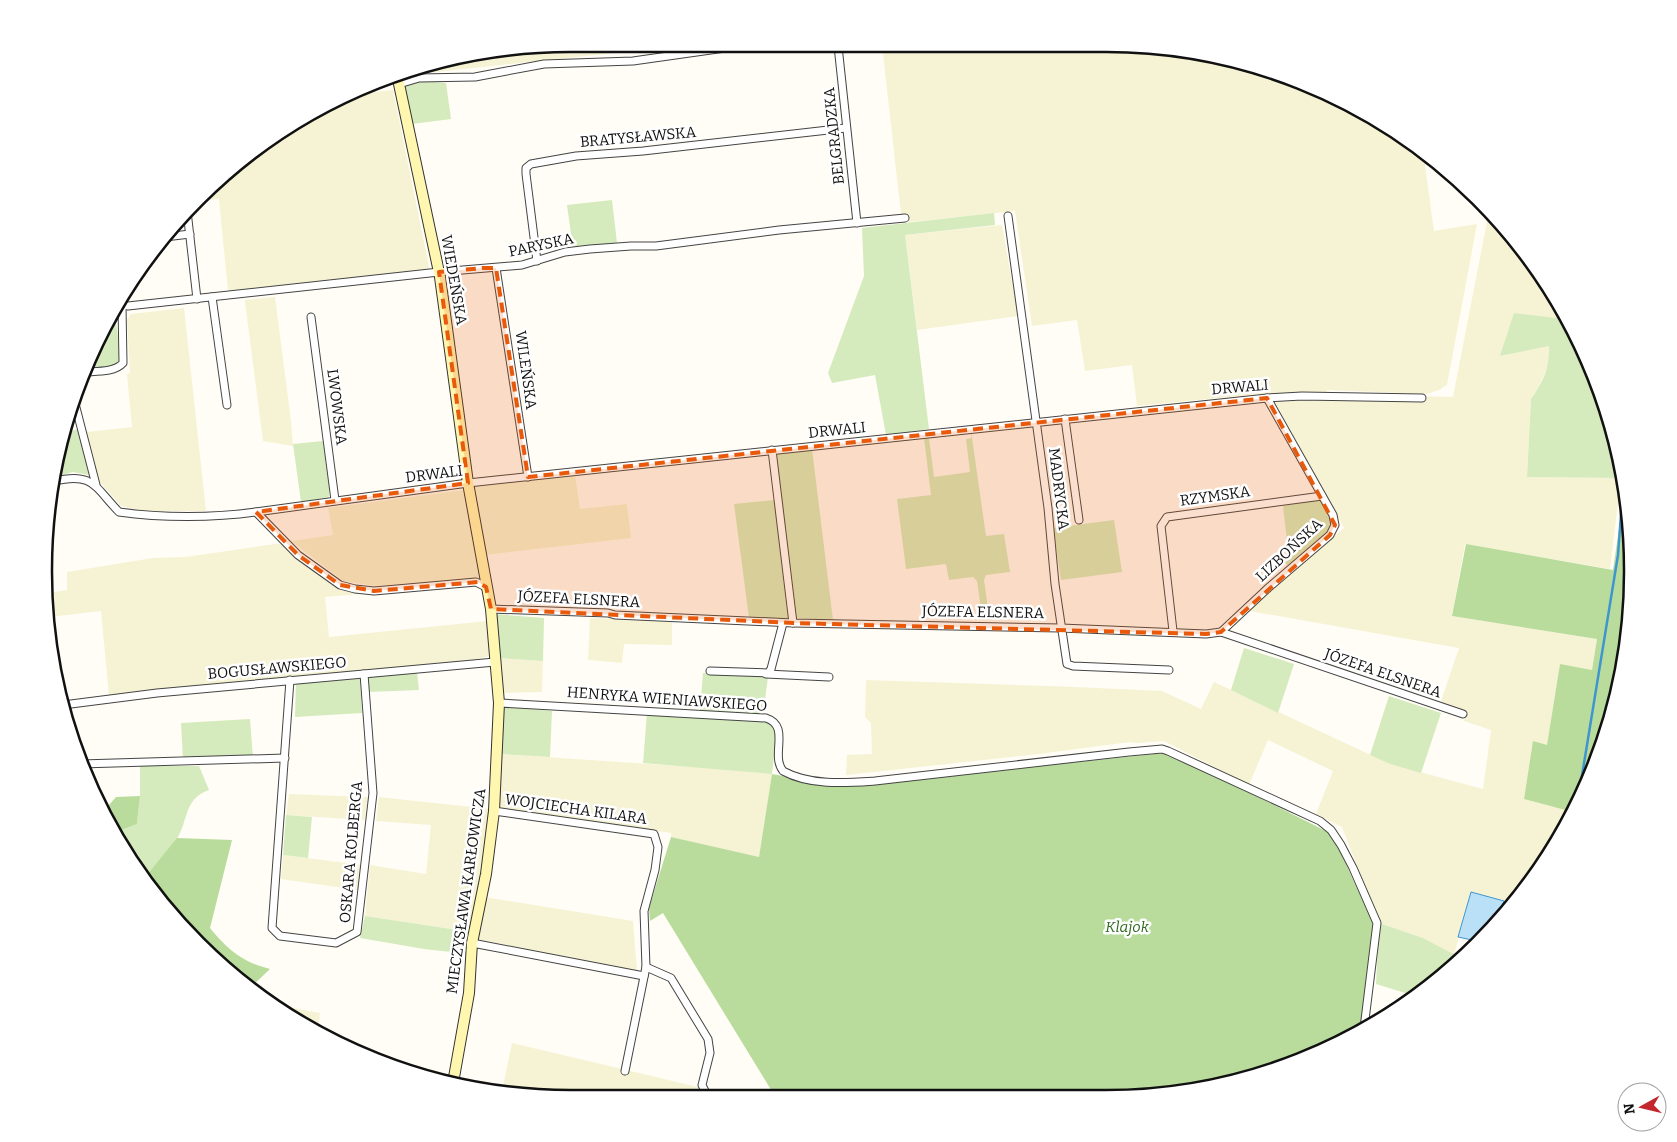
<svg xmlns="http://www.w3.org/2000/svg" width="1677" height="1142" font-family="Bitter,serif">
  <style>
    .farmland { fill: #f6f3d4 }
    .green { fill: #d5ebbd }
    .forest { fill: #b9dc9c }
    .water { fill: #b9e0f7; stroke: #3f96cf }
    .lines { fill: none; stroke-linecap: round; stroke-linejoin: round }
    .stream { stroke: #3f96cf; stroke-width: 2.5 }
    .street-casing { stroke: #444; stroke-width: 9 }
    .secondary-casing { stroke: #333; stroke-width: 12 }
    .street { stroke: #fff; stroke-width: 7 }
    .secondary { stroke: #fff6b0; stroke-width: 10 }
    .marked { fill: #e8590c; fill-opacity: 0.2; stroke: #e8590c; stroke-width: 4; stroke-dasharray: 10 6; stroke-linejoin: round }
    .labels { text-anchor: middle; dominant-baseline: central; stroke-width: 5; stroke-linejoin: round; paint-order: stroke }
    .street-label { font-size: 15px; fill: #111; stroke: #fff }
    .park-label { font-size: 15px; font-style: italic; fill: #2f6b1f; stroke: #fff }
    .rim { fill: none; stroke: #111; stroke-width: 2.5 }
  </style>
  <rect width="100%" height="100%" fill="#fffdf5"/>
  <!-- farmland -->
  <g class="farmland">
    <path d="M1106,44L1209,54L1339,98L1399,133L1437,164L1425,165L1434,231L1477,224L1447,385L1439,390L1426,394L1327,390V394L1453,397L1489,211L1544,278L1558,304L1556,318L1501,356L1549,345L1550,361L1538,388L1531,399L1527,477L1621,478L1610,569L1465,544L1452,616L1597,639L1592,670L1560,665L1547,746L1533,742L1524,799L1569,811L1554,845L1545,864L1508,908L1504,901L1471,892L1454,955L1423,938L1379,923L1342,827L1316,814L1333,771L1268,740L1249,785L1164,741L1137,743L1130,742L1039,754L846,775L847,755L872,754L871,723L865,717L866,680L1076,687L1162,691L1201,709L1214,682L1390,764L1483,789L1491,730L1464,721L1466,712L1440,704L1459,648L1250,611L1277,584L1344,528L1270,393L1137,406L1132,365L1085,371L1077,320L1032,326L1015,211L902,223L882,45Z"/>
    <path d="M675,47L537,61L391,77L402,72L502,48Z"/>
    <path d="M393,90L430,271L228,291L219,199L196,201L278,133L357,94Z"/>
    <path d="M1002,225L1018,316L917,330L905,235Z"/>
    <path d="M275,297L291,421L293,446L263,441L245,302V300Z"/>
    <path d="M184,308L206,511H143L121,506L99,481L87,432L132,427L127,375L130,372L127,320L131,314Z"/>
    <path d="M575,474L580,509L627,504L631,538L484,555L473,487Z"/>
    <path d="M464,490L481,578L375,586L343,581L291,541L333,535L328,508Z"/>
    <path d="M282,543L296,557L337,589L359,594L325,597L329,637L488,621L490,656L474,660L109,696L101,611L50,617L49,593L67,590V572L153,558L186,557Z"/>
    <path d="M590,618L672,621V645L624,644L622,663L588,660Z"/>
    <path d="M498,658L543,661L542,692L501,693Z"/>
    <path d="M502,754L723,769L772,774L759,858L671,837V833L506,809L498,806Z"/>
    <path d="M289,794L368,797L365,820L286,815Z"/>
    <path d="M379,797L490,809L471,932L365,916L370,865L426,874L431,825L376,821Z"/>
    <path d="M283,855L362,865L358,890L281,879Z"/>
    <path d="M484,897L633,921L637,972L477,939Z"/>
    <path d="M271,1004L320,1013L317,1032L278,1009Z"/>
    <path d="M512,1043L698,1087L703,1098H571L502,1091Z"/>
  </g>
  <!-- green -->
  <g class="green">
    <path d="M424,81L446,83L451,119L412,124L405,87L411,82Z"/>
    <path d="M612,200L617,243L573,248L567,205Z"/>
    <path d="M994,213L995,225L905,235L929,429L886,435L875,375L832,383L828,373L864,276L862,228Z"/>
    <path d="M1558,304L1593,369L1623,467L1621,478L1527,477L1531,399C1543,382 1550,367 1549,346L1500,356L1514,313L1556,318Z"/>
    <path d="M115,316L121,358C113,371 97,368 84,369Z"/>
    <path d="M78,429L89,475L73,472L55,477L62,434Z"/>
    <path d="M971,431L986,536L1004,534L1010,572L986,575L984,580L989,615L992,620H979L982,617L977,581L973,577L949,580L946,564L906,569L897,499L931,495L924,438H929L934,477L970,472L966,439L971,438Z"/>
    <path d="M323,441L330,488L329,497L301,502L293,444Z"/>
    <path d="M812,449L833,620L796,618L775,453Z"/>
    <path d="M774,500L788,619L749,618L734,504Z"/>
    <path d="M1320,500L1322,501C1325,507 1332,516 1332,522C1332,535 1298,557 1288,566L1285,562L1289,558L1283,506Z"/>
    <path d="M1114,520L1122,572L1061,580L1053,528Z"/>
    <path d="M493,614L544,618L543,661L498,658Z"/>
    <path d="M1244,648L1294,664L1278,713L1231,690Z"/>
    <path d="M417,672L419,690L368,692L367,677Z"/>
    <path d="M703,673L768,677L763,715L700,711Z"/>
    <path d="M360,677L362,713L295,717L296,682Z"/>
    <path d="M1389,696L1441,713L1421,773L1390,764L1370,755Z"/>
    <path d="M503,706L552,711L550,757L502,754Z"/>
    <path d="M647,713L765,722L772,725L777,730L772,774L643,763Z"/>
    <path d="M250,719L253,758L183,760L181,723Z"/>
    <path d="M140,766H199L209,790C183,799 189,821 176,840C167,852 156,864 146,876L114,833L137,824L140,796Z"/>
    <path d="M286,815L312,817L308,858L283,855Z"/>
    <path d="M365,916L471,932L469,954L424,949L360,938Z"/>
    <path d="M1379,923L1423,938L1461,958L1415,996L1376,984Z"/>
  </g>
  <!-- forest -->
  <g class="forest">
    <path d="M1625,488L1633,571L1623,674L1593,773L1579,798L1569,811L1524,799L1533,741L1547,745L1560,664L1592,670L1597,639L1452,616L1466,544L1613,570Z"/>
    <path d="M1164,753L1254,795L1332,834L1374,925L1362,1029L1308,1058L1209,1088L1106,1098H776L663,913L650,921L649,908L671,837L759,857L772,774L841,787Z"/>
    <path d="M140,796L137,824L114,833L103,812L116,797Z"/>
    <path d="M177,838L232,840L210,928C228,950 242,962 270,969L251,987L198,944L146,876Z"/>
  </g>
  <!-- water -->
  <path class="water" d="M1471,892L1504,901L1493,927L1481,942L1458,937Z"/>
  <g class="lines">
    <!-- stream -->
    <path class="stream" d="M1569,817L1579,794L1618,555L1624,474"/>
    <!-- street casing -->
    <g class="street-casing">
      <g id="street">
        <path d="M838,46L857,223"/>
        <path d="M399,84L419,78L475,77L544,64L633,61L732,47"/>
        <path d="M187,211L197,299"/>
        <path d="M1008,216L1048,508L1055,584L1067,664L1073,666L1169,670"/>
        <path d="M165,237L190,234"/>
        <path d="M537,261L526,174V168L531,164L576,156L643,151L846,128"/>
        <path d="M496,268L528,477"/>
        <path d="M212,297L227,405"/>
        <path d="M121,305L128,306L439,272L522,265L565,252L590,249L631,246H656L779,230L905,218"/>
        <path d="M311,317L335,500"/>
        <path d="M83,372C96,371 114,373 123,363L122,306"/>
        <path d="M74,400L96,485"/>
        <path d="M1065,419L1079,520"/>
        <path d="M772,450L793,623"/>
        <path d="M54,481C93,472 94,486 119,512C161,518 214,518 256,512L298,555L340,585L355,589L374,591L476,582L486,587"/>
        <path d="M256,512L468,483L1267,398L1302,396L1422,398"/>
        <path d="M491,609L608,613L615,615L793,623L1061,628L1206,634L1221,632L1463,714"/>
        <path d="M1173,631L1161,526L1167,517L1322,496"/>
        <path d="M1221,632L1267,589L1330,535L1335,525L1333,515L1267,398"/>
        <path d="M710,671L768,673L771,669L783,623"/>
        <path d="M766,674L829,677"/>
        <path d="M290,680L272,928L280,936L336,943L357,932L373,793L364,674"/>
        <path d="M499,703L766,718C791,726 770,755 783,771C810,786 846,783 875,781L1129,752L1162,749L1168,751L1320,821L1331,830L1341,845L1353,868L1377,923L1364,1028"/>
        <path d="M63,705L157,693L495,662"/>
        <path d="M81,764L285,758"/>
        <path d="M494,811L654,834L658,847L655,870L644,911L646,967L625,1071"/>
        <path d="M472,943L644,976"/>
        <path d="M646,967L671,978L708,1039L710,1053L702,1085L706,1093L729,1096V1098"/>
      </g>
    </g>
    <!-- secondary casing -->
    <g class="secondary-casing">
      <path id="secondary" d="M399,84L440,277L468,483L491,609L499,703L494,811L486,874L472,943L469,993L453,1083"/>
    </g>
    <!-- street -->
    <use href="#street" class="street"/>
    <!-- secondary -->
    <use href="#secondary" class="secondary"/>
  </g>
  <!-- marked area -->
  <path class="marked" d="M483,268H496L528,477L1267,398L1335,525L1330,535L1221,632L1206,634L793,623L491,609L486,587L478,582L374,591L340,585L298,555L256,512L468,483L439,272Z"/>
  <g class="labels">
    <!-- street labels -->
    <g class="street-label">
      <text transform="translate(834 136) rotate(-96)">BELGRADZKA</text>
      <text transform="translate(638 137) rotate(-5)">BRATYSŁAWSKA</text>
      <text transform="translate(541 245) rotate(-12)">PARYSKA</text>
      <text transform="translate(454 280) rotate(80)">WIEDEŃSKA</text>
      <text transform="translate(526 370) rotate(82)">WILEŃSKA</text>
      <text transform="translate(1240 387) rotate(-5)">DRWALI</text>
      <text transform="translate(337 407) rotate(83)">LWOWSKA</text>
      <text transform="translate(837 430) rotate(-6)">DRWALI</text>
      <text transform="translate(434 474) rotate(-7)">DRWALI</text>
      <text transform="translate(1059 489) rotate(83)">MADRYCKA</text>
      <text transform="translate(1215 496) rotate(-8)">RZYMSKA</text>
      <text transform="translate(1289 550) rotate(-43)">LIZBOŃSKA</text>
      <text transform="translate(579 599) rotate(3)">JÓZEFA ELSNERA</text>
      <text transform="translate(983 612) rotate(1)">JÓZEFA ELSNERA</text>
      <text transform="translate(277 668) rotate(-5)">BOGUSŁAWSKIEGO</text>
      <text transform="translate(1383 673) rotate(19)">JÓZEFA ELSNERA</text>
      <text transform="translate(667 699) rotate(4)">HENRYKA WIENIAWSKIEGO</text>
      <text transform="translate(576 809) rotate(8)">WOJCIECHA KILARA</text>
      <text transform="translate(351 852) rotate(-85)">OSKARA KOLBERGA</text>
      <text transform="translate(466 891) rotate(-82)">MIECZYSŁAWA KARŁOWICZA</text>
    </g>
    <!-- park labels -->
    <g class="park-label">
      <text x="1127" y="927">Klajok</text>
    </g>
  </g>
  <!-- crop -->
  <path d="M0 0H1677V1142H0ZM570 52H1106A518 518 0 0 1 1624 570V572A518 518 0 0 1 1106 1090H570A518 518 0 0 1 52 572V570A518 518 0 0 1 570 52Z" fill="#fff" fill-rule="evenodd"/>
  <path class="rim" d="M570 52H1106A518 518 0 0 1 1624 570V572A518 518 0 0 1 1106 1090H570A518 518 0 0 1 52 572V570A518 518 0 0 1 570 52Z"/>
  <!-- north arrow -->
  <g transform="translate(1642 1107) rotate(262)"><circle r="24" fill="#ffffff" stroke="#a0a0a0"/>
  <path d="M0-4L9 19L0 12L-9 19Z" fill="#c4262e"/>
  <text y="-8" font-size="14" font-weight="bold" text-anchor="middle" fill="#111111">N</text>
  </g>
</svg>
